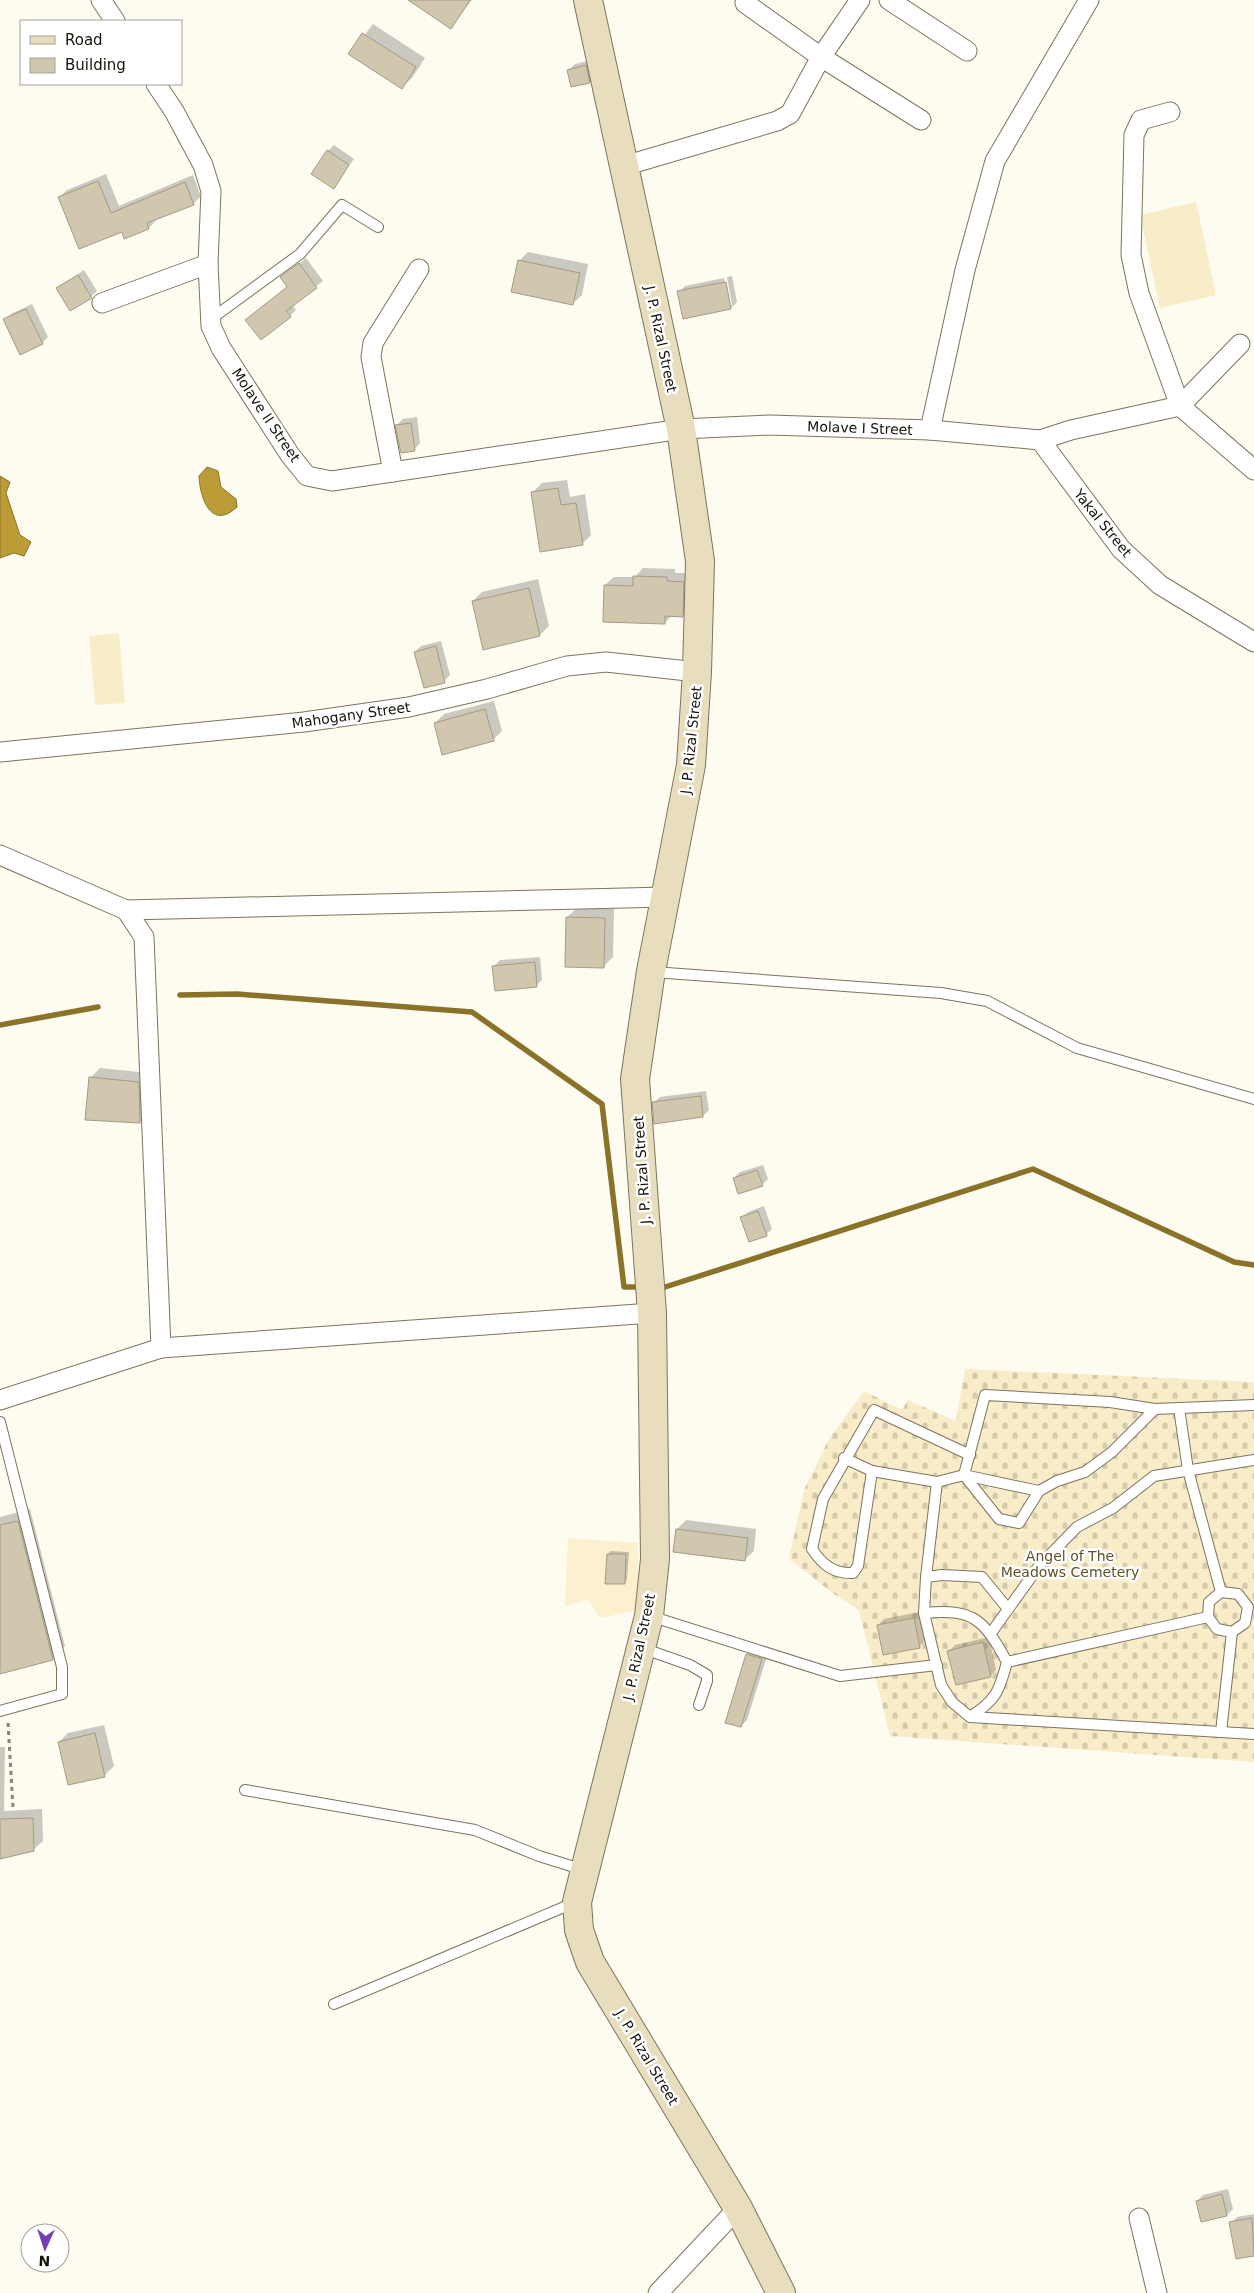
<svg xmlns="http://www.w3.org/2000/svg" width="1254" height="2293" font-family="'DejaVu Sans',sans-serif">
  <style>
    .built { fill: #fcf0cf }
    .cemetery { fill: url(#cemetery-stones) }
    .pitch { fill: #f9ecc9 }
    .water { fill: #bc9c36; stroke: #8a7329 }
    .shadow { fill: #0003 }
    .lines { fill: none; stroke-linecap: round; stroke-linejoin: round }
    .stream { stroke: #8a7329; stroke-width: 5.5 }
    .building { fill: #d0c7ae; stroke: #a39b83 }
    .service-casing { stroke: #7c745d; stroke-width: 12 }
    .minor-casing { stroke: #7c745d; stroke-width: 21 }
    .secondary-casing { stroke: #7c745d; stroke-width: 30 }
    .path { stroke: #858278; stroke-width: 3; stroke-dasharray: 4 4; stroke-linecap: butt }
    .service { stroke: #fff; stroke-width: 10 }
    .minor { stroke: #fff; stroke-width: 19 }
    .secondary { stroke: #e8debe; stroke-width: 28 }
    .labels { text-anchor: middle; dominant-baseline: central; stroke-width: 5; stroke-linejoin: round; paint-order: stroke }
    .street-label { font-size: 14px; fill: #16130a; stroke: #fff }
    .park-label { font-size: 14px; fill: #5f5128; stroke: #fff }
  </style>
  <defs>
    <pattern id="cemetery-stones" width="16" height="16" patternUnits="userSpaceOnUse" patternTransform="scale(1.25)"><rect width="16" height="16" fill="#f9ecc9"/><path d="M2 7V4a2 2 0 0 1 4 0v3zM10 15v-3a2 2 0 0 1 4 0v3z" fill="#d5caab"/></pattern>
  </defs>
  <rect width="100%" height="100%" fill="#fefbf0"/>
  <!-- built -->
  <path class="built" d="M568,1538L638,1543V1610L600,1618L588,1599L565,1607Z"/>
  <!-- cemetery -->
  <path class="cemetery" d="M965,1369L1254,1382V1762L890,1736L859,1610L834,1594L789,1559L804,1490L829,1439L864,1391L902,1410L908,1400L956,1421Z"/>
  <!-- pitch -->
  <g class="pitch">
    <path d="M1196,202L1216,295L1160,308L1140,215Z"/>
    <path d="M119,633L125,703L95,705L89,636Z"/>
  </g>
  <!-- water -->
  <g class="water">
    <path d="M207,467L218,471L221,487L236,499L237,507C211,531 200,498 199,476Z"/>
    <path d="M0,476L10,482L6,493L20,535L31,542L24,556L14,553L0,558Z"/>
  </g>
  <!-- shadow -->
  <g class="shadow">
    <path d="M410,0H472L451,27Z"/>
    <path d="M373,24L425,58L412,78L402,87L350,54Z"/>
    <path d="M592,60L595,76L589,82L569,70L575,64Z"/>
    <path d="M334,145L354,159L333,187L328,151Z"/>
    <path d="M106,174L119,206L193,175L201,196L193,204L156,218V220L149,228L122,230L59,198L67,190Z"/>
    <path d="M528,252L588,264L582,295L572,304L519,261Z"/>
    <path d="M306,258L323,281L292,305L296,310L290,316L261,338L288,287L281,278Z"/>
    <path d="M84,270L97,291L91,297L57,288Z"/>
    <path d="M732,276L737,302L731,308L684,317L679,292L685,286L724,278L729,305H732L727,277Z"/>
    <path d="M32,304L48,337L42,343L4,320L11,314Z"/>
    <path d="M417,417L420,443L414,450L397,425L403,419Z"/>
    <path d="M567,480L570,497L585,494L591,535L582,544L532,493L542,483Z"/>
    <path d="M643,568L675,569V573H692L691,607L682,616L672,615L665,623L605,585L614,577H635Z"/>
    <path d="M538,579L549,626L540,635L473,601L482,592Z"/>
    <path d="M441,641L450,675L444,681L415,652L421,646Z"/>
    <path d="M494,701L502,731L493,740L435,723L444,714Z"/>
    <path d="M577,908L614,909L613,957L603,967L567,917Z"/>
    <path d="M540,957L542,980L536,986L494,966L500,960Z"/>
    <path d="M100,1068L148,1073L149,1113L140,1122L90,1078Z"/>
    <path d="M706,1091L709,1110L703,1116L654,1103L660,1097Z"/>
    <path d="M763,1165L768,1179L762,1185L734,1178L740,1172Z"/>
    <path d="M764,1206L772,1229L766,1235L742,1218L748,1212Z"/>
    <path d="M30,1509L65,1646L53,1659L0,1673V1517Z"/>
    <path d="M686,1520L756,1529L754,1551L744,1560L677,1529Z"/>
    <path d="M610,1551L629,1552L627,1580L625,1583L608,1554Z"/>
    <path d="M920,1612L925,1641L919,1647L878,1625L884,1619Z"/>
    <path d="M989,1637L996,1670L990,1676L949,1651L955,1645Z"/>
    <path d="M753,1648L768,1653L747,1720L741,1726L726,1722L747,1654Z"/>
    <path d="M104,1725L114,1766L104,1776L59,1742L68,1733Z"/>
    <path d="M0,1747H5L4,1811L42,1809L43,1841L33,1850L0,1858Z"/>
    <path d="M1228,2189L1233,2209L1227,2215L1197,2201L1203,2195Z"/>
    <path d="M1254,2214V2255L1237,2258L1231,2223L1237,2217Z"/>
  </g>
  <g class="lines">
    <!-- stream -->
    <g class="stream">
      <path d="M180,995L237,994L472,1012L602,1104L624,1287H635"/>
      <path d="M0,1025L98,1007"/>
      <path d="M662,1288L1033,1169L1234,1262L1254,1265"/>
    </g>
  </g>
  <!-- building -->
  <g class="building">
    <path d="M408,0H470L451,29Z"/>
    <path d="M362,33L416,67L402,89L348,54Z"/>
    <path d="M586,65L590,83L571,87L567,70Z"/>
    <path d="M327,150L349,165L334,189L311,174Z"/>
    <path d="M98,181L111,213L185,182L194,205L147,223L149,229L124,239L122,232L79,249L58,197Z"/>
    <path d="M518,260L580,273L573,305L511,292Z"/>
    <path d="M299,263L317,288L286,311L291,317L261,340L245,320L287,287L280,277Z"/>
    <path d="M78,275L92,298L70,311L56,288Z"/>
    <path d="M726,282L731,309L683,319L677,291Z"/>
    <path d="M26,309L43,344L20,355L3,319Z"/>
    <path d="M411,423L415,451L401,453L395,425Z"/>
    <path d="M558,488L561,505L576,503L583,545L540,552L531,492Z"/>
    <path d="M633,576L667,577V581L684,582L683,617L665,616V624L603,622L604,585L633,586Z"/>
    <path d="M529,588L540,636L483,650L472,601Z"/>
    <path d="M436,646L445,683L424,688L414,652Z"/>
    <path d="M485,709L494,741L442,755L434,723Z"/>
    <path d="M566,917L605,918L604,968L565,967Z"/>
    <path d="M535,962L537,987L495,991L492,966Z"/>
    <path d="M89,1077L139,1082L140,1123L85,1120Z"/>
    <path d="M701,1096L703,1117L654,1124L652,1102Z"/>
    <path d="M757,1170L763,1186L738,1194L733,1178Z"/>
    <path d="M758,1211L767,1236L749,1242L740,1217Z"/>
    <path d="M18,1521L53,1660L0,1674V1525Z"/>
    <path d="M676,1529L748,1538L745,1561L673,1552Z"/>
    <path d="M607,1554H626L625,1584H605Z"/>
    <path d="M914,1618L920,1648L883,1655L877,1625Z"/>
    <path d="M983,1642L991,1677L956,1685L947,1651Z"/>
    <path d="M746,1654L762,1659L741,1727L725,1723Z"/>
    <path d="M95,1733L105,1777L68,1785L58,1742Z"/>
    <path d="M33,1818L34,1851L0,1859V1819Z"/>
    <path d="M1222,2194L1227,2216L1201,2222L1196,2201Z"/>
    <path d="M1252,2218L1254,2256L1236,2259L1229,2222Z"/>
  </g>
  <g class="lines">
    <!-- service casing -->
    <g class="service-casing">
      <g id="service">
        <path d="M211,319L300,254L342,205L378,227"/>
        <path d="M653,972L941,993L987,1001L1077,1048L1254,1099"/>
        <path d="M1179,1408L1188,1470L1221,1592"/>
        <path d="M0,1422L62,1667V1694L0,1711"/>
        <path d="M844,1458L872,1471L937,1482L964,1475L1039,1491L1057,1481L1085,1472L1112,1452L1155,1409"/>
        <path d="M872,1471L858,1566L853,1573C833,1574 822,1564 812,1549L823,1499L874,1410L970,1455"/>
        <path d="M937,1482L926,1577L924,1613L941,1685L952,1702L970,1717L1254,1734"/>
        <path d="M1039,1491L1019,1523L999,1519L964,1475L985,1395L1110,1402L1155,1409L1254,1405"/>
        <path d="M926,1577L942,1575L982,1577L1008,1609"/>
        <path d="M924,1613C974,1608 984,1620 1007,1662C999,1692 996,1700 970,1717"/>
        <path d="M650,1616L840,1676L937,1665"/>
        <path d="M991,1633L1039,1566L1077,1527L1113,1508L1154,1476L1254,1460"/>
        <path d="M642,1648L690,1665L707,1675V1681L699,1705"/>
        <path d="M1007,1662L1208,1617"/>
        <path d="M1221,1732L1232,1632L1245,1623L1248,1607L1238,1594L1221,1592L1209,1602L1208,1617L1217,1629L1232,1632"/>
        <path d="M245,1790L475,1830L539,1856L584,1870"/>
        <path d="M334,2004L576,1902"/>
      </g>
    </g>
    <!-- minor casing -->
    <g class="minor-casing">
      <g id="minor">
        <path d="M101,0L115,21"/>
        <path d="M889,0L967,51"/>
        <path d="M745,3L821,57L921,120"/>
        <path d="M156,84L174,111L203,165L211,191L208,264L211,326L221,348L290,455L307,476L332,481L681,429L770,425L930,430L1040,440L1071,430L1180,406L1240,344"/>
        <path d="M1170,112L1141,120L1134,135L1131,255L1139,293L1180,406L1254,470"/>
        <path d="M624,166L777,121L790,114L821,57L860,0"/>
        <path d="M102,303L208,264"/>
        <path d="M930,430L965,270L995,161L1089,0"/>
        <path d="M1040,440L1121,549L1160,585L1254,642"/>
        <path d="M393,472L371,357L373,343L419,269"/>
        <path d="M0,752L304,722L409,707L487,689L567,666L606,662L697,672"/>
        <path d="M0,855L126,910L144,937L161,1348"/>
        <path d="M126,910L667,897"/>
        <path d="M0,1400L161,1348L652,1313"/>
        <path d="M1139,2218L1157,2293"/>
        <path d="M658,2293L738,2208"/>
      </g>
    </g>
    <!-- secondary casing -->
    <g class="secondary-casing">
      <path id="secondary" d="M588,0L681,429L700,561L697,672L691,765L651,971L635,1079L652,1313L655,1559L649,1616L577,1902L579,1930L590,1962L738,2208L781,2293"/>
    </g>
    <!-- path -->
    <path class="path" d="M8,1723L13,1808"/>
    <!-- service -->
    <use href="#service" class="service"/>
    <!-- minor -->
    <use href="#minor" class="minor"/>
    <!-- secondary -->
    <use href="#secondary" class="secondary"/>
  </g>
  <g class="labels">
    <!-- street labels -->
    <g class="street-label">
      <text transform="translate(661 339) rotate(78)">J. P. Rizal Street</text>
      <text transform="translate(266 415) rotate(56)">Molave II Street</text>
      <text transform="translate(860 428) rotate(2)">Molave I Street</text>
      <text transform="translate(1103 523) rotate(51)">Yakal Street</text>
      <text transform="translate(351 715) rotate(-8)">Mahogany Street</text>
      <text transform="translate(691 740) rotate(-84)">J. P. Rizal Street</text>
      <text transform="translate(642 1170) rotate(-94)">J. P. Rizal Street</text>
      <text transform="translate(639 1647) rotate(-78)">J. P. Rizal Street</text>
      <text transform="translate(647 2057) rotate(59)">J. P. Rizal Street</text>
    </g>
    <!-- park labels -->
    <g class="park-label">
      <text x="1070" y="1556">Angel of The<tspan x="1070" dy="16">Meadows Cemetery</tspan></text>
    </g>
  </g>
  <!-- legend -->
  <rect x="20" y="20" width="162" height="65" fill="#ffffff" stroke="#a2a19d"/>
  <rect x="30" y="36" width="25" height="8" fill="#e8debe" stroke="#a2a19d"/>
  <text x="65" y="45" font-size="15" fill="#16130a">Road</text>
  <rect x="30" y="58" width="25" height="15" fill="#d0c7ae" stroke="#a2a19d"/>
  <text x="65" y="70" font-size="15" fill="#16130a">Building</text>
  <!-- north arrow -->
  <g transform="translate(45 2248) rotate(183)"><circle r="24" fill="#ffffff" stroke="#a2a19d"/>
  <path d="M0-4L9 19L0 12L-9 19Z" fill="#753eb5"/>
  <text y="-8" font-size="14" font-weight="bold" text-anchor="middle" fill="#16130a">N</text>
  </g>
</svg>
